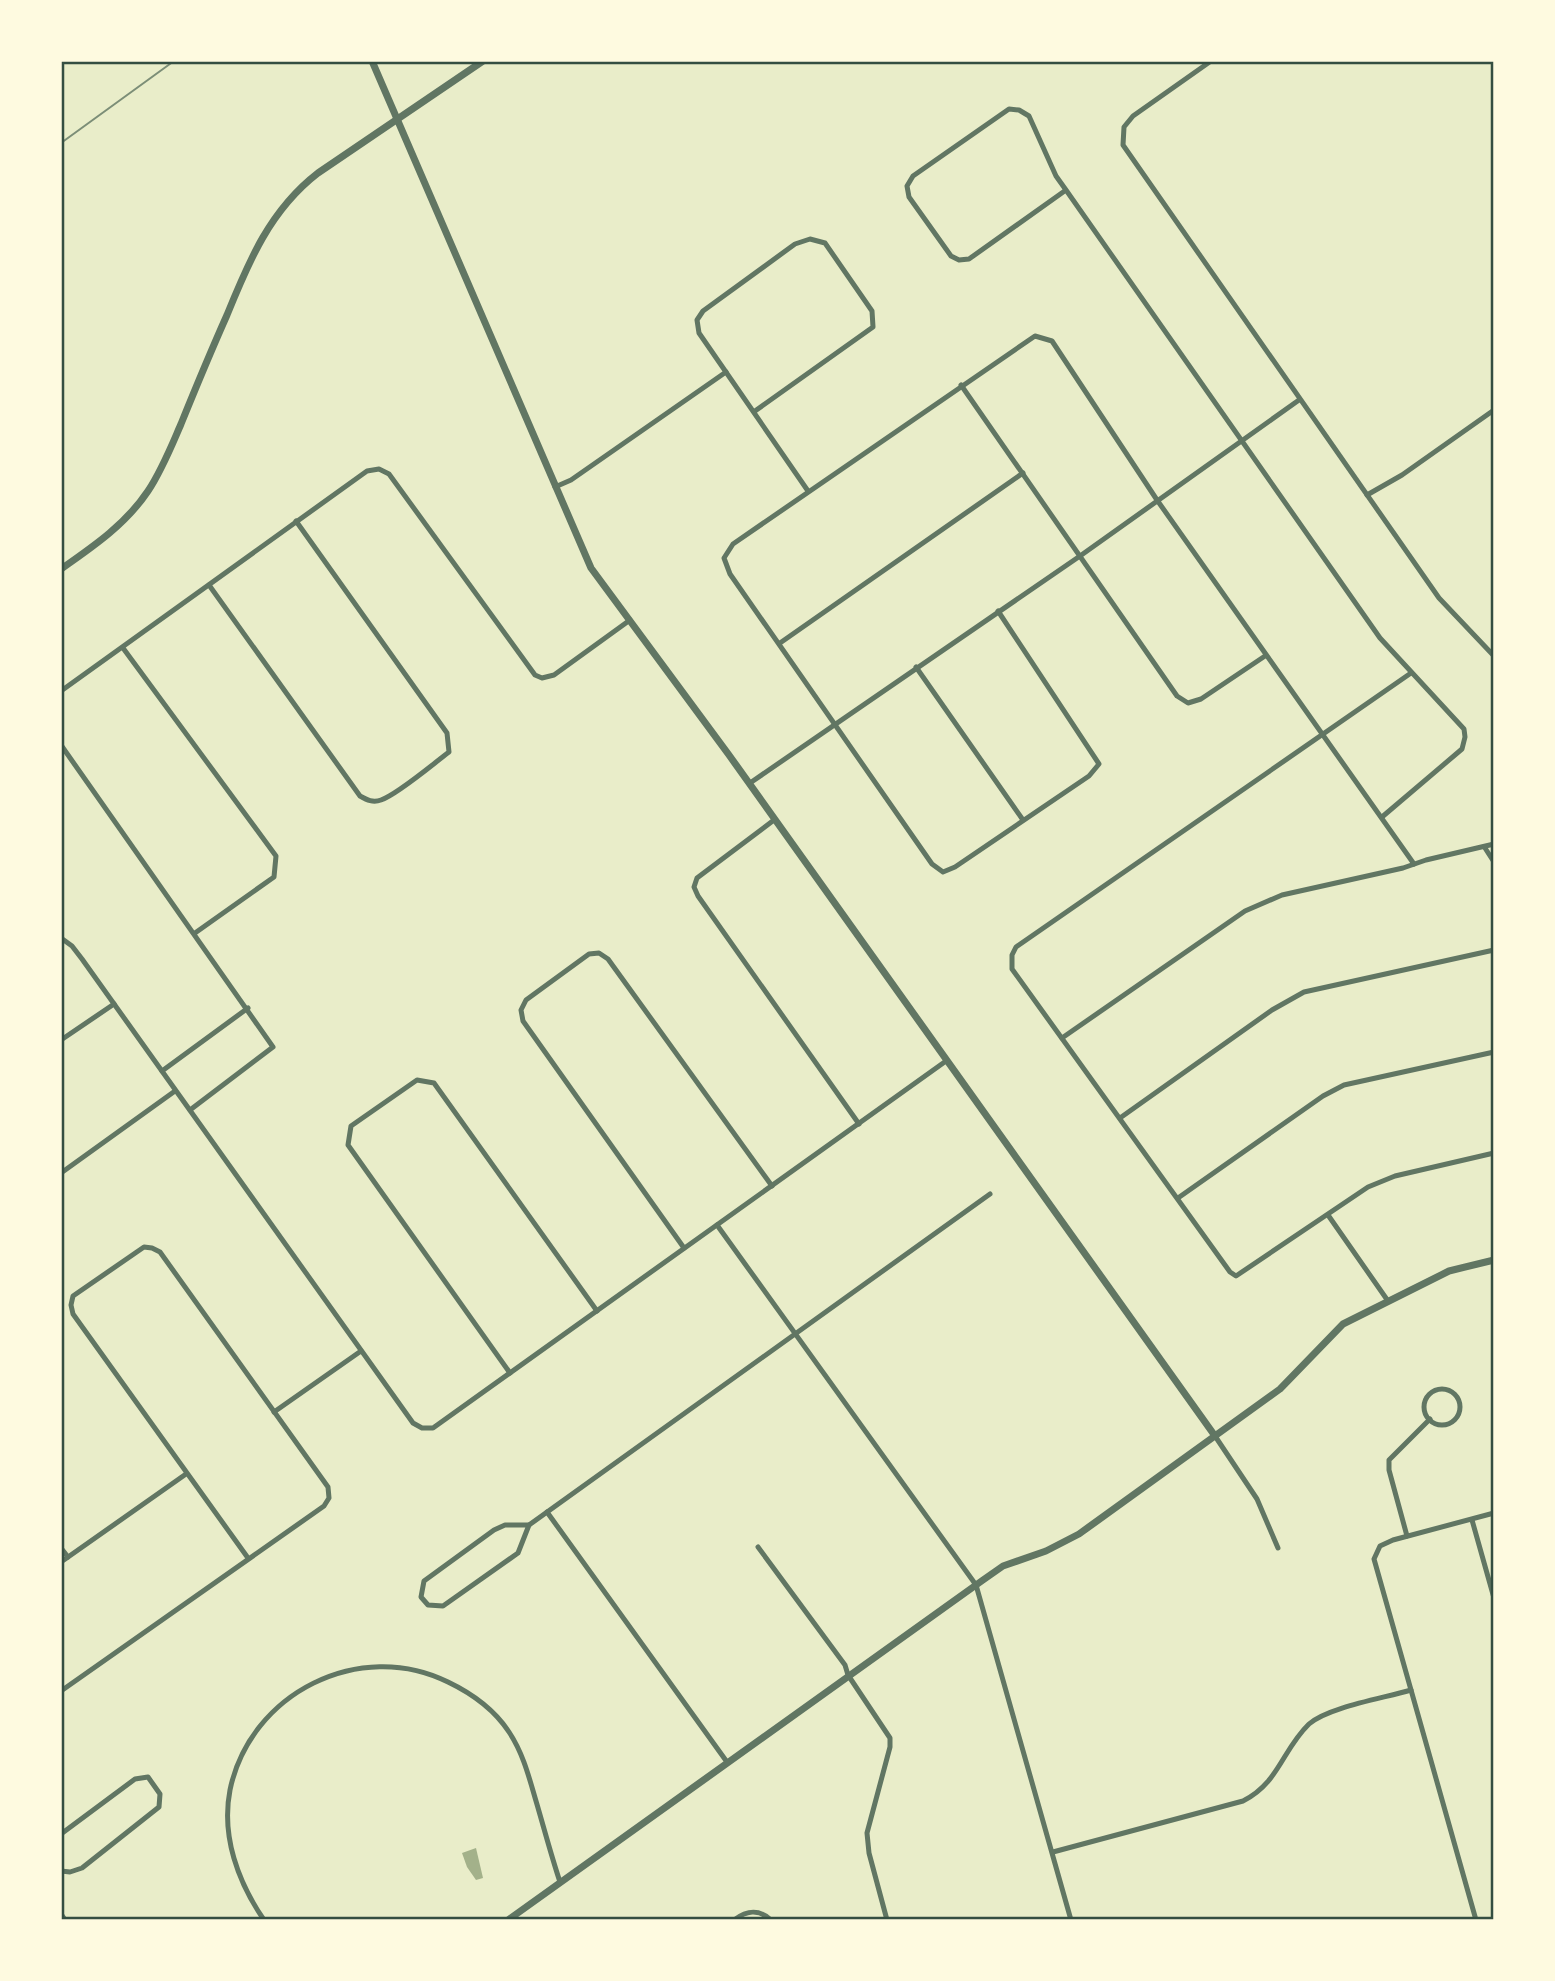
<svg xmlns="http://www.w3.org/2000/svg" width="1555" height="1981" font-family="'Space Grotesk',sans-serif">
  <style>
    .water { fill: #a3b18a }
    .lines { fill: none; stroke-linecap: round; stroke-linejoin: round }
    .minor { stroke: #617663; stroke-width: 5 }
    .tertiary { stroke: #617663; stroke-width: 7 }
    .tram { stroke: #7c8e77; stroke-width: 2 }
    .neatline { fill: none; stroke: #344e41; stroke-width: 2.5 }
  </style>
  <rect width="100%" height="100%" fill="#e9edc9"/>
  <!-- water -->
  <path class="water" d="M476,1848L483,1878L476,1880L467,1867L462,1853Z"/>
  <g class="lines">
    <!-- minor -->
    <g class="minor">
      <path d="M1211,61L1133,116L1124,127L1123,145L1439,598L1494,656"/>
      <path d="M1066,190L969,259L959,260L951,256L909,197L907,186L913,176L1009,109L1019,110L1029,116L1056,176L1066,190L1380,638L1464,729L1465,737L1462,749L1382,817"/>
      <path d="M961,385L1177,696L1188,703L1201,699L1265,656"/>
      <path d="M755,411L873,327L872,311L825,243L810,239L795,244L703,311L697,320L699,333L808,491"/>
      <path d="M555,487L571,480L726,372"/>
      <path d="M1367,495L1402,475L1494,410"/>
      <path d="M209,585L360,796C367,800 373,803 381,800C398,794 433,764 449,752L447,733L296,521"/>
      <path d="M998,611L1099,764L1089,776L955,867L943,872L932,864L730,574L724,558L733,544L1035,336L1052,341L1157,500L1414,864"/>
      <path d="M780,643L1023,473"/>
      <path d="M123,648L276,856L274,877L195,933"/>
      <path d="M916,667L1023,820"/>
      <path d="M1411,673L1016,947L1012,955V969L1230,1272L1236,1276L1368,1187L1395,1176L1494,1153"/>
      <path d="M61,691L367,471L379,469L389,474L535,675L542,678L554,675L630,620"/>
      <path d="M61,745L273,1047L190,1110"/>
      <path d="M750,783L1080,556L1299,400"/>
      <path d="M774,820L697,878L694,887L698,896L859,1124"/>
      <path d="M1485,848L1494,862"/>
      <path d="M61,938L72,946L82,959L413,1423L422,1428H433L946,1061"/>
      <path d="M1062,1038L1245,911L1282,895L1403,868L1426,860L1494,844"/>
      <path d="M61,1040L114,1004"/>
      <path d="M162,1071L248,1008"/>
      <path d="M1120,1118L1272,1010L1304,992L1494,950"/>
      <path d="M61,1173L175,1091"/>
      <path d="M1178,1198L1323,1096L1344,1085L1494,1052"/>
      <path d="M1328,1215L1388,1301"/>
      <path d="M717,1225L976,1585L1071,1920"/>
      <path d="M684,1248L523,1021L521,1010L526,1000L589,954L599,953L608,959L772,1186"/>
      <path d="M510,1373L348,1145L351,1126L417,1080L434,1083L597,1311"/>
      <circle cx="1442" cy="1407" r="18"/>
      <path d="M274,1412L361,1351"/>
      <path d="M1215,1436L1257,1499L1278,1548"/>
      <path d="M547,1512L727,1762"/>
      <path d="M1472,1520L1494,1598"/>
      <path d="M505,1525H529L518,1553L443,1606L428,1605L421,1597L424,1581L494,1530Z"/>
      <path d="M529,1525L990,1194"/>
      <path d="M1407,1536L1389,1470V1460L1430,1419"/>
      <path d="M758,1547L845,1665L848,1675L890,1738V1747L867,1833L869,1853L887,1920"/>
      <path d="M61,1548L68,1557"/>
      <path d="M61,1562L186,1474"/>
      <path d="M61,1691L324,1506L329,1498L328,1487L160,1252L152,1248L144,1247L73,1296L71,1305L73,1314L248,1558"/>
      <path d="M61,1834L135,1779L148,1777L160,1794L159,1807L82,1868L70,1872L61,1871"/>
      <path d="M1053,1852L1243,1801C1279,1783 1282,1750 1309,1724C1328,1707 1385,1698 1411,1690"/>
      <path d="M61,1914L65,1920"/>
      <path d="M264,1920C238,1882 221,1836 230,1790C250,1693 360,1638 448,1682C473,1694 494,1709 509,1732C523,1753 529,1777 536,1801C544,1828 551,1855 560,1882"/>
      <path d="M734,1920C746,1911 758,1908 771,1920"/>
      <path d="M1476,1920L1374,1559L1380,1546L1393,1540L1494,1513"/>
    </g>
    <!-- tertiary -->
    <g class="tertiary">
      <path d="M372,61L591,568L729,755L1215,1436"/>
      <path d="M61,569C94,546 126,524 148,491C162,470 171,447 181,424C196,387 211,351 227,315C249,261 270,210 318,173L483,61"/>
      <path d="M508,1920L983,1580L1003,1566L1046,1551L1079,1534L1280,1389L1343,1324L1449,1271L1494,1260"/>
    </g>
    <!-- tram -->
    <path class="tram" d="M61,143L174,61"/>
  </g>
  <!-- border -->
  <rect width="1555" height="1981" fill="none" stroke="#fefae0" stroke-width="126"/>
  <rect x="63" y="63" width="1429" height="1855" class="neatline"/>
</svg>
